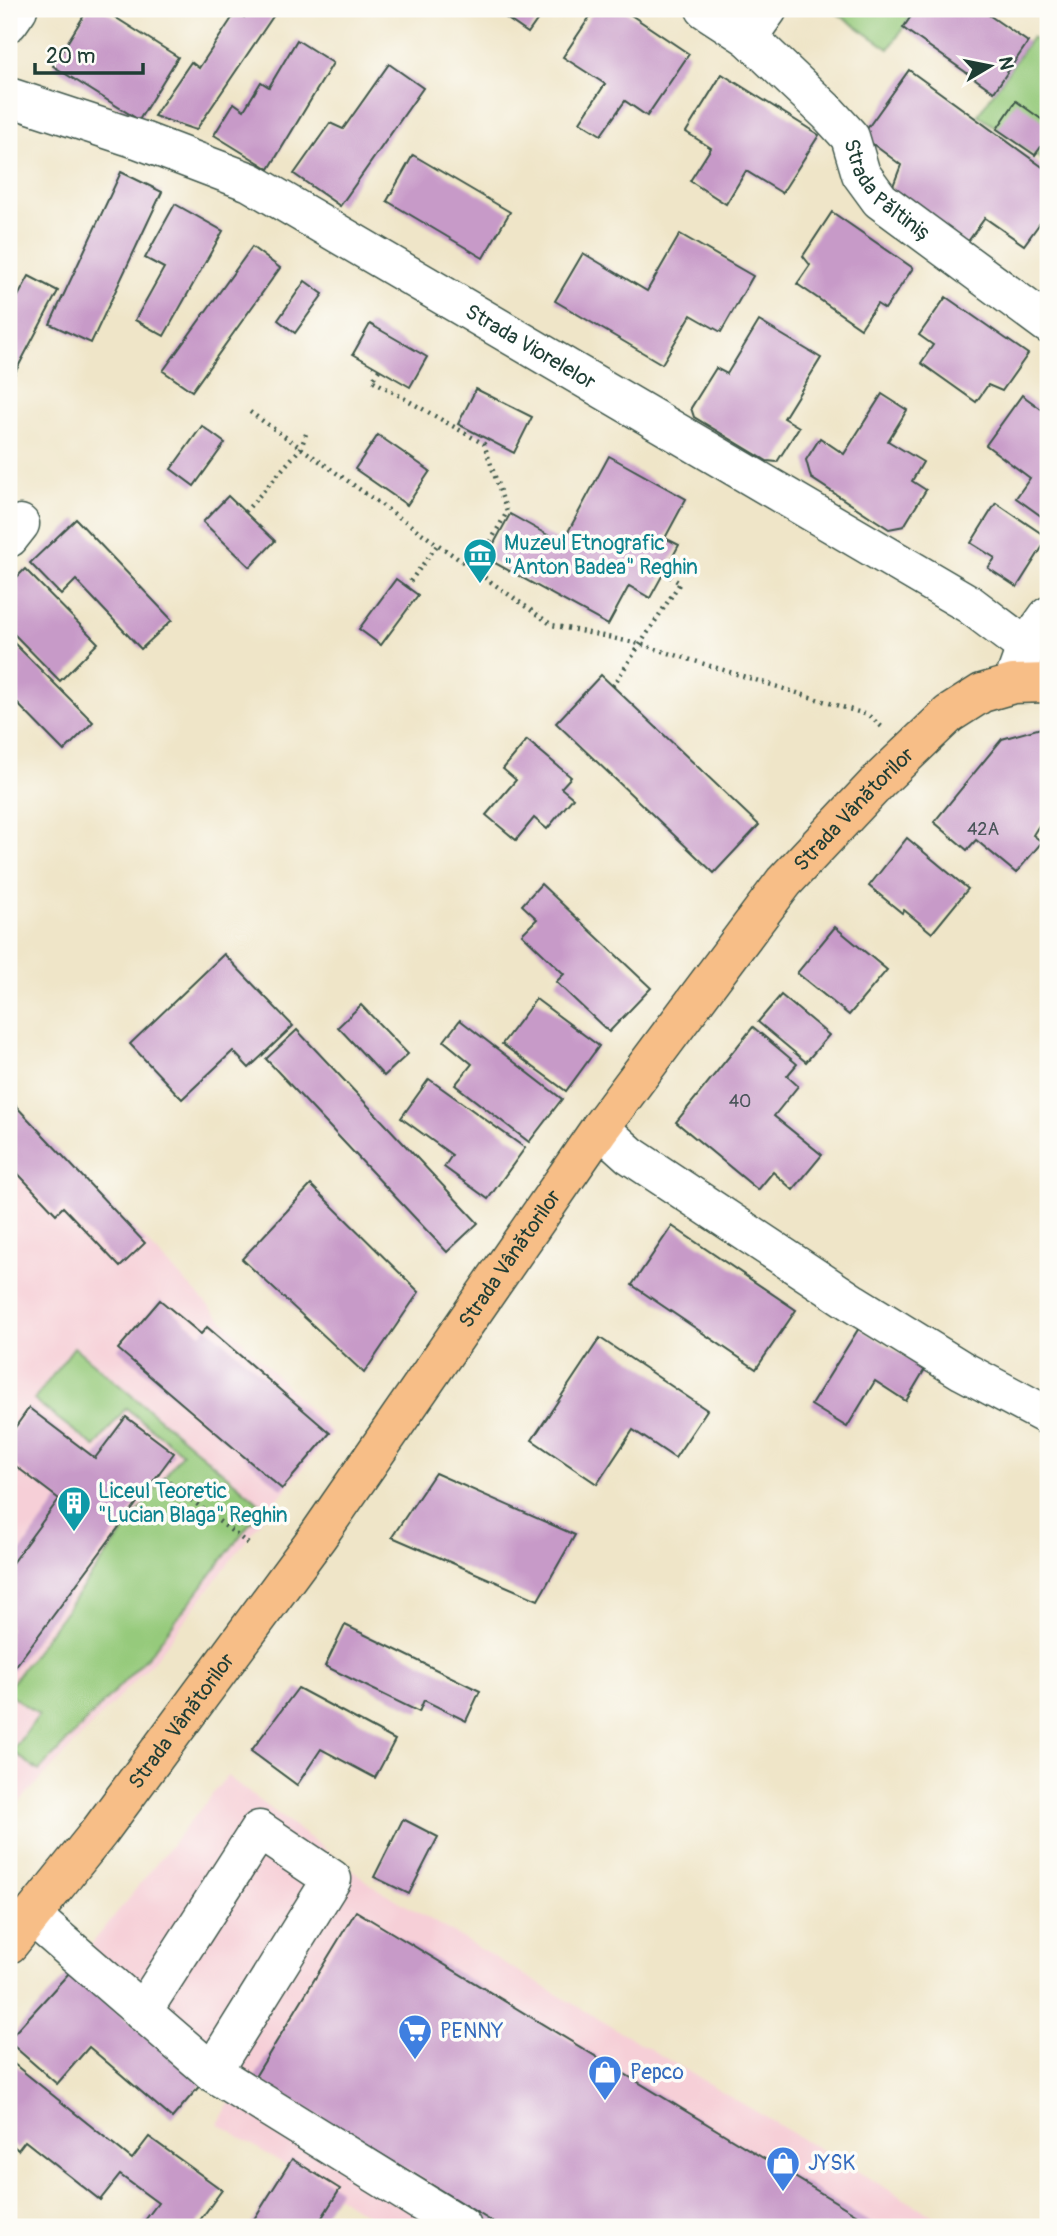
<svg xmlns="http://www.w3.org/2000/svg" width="1057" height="2236" font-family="Pangolin,sans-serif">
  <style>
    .built { fill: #f6cfd7 }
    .green { fill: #96ca7b; stroke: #5a8458; stroke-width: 2 }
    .building { fill: #c79ac8 }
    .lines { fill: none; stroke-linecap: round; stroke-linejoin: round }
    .minor-casing { stroke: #3e564a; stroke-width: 41 }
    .major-casing { stroke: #3e564a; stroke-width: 41 }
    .path { stroke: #3e564a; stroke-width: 4.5; stroke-dasharray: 2 5; stroke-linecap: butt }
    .minor { stroke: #fff; stroke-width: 38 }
    .major { stroke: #f7be87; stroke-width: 38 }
    .labels { text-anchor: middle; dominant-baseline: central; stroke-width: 7; stroke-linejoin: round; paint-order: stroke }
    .number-label { font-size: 18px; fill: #495459 }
    .street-label { font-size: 21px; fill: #1f3d34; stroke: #fdfcf7 }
    .culture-label { font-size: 21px; fill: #0d838f; stroke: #fdfcf7; text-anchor: start }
    .shop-label { font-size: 21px; fill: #366cbe; stroke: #fdfcf7; text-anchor: start }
  </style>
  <rect width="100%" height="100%" fill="#fdfcf7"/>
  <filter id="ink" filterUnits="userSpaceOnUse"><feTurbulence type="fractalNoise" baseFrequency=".0143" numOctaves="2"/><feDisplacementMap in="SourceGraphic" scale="14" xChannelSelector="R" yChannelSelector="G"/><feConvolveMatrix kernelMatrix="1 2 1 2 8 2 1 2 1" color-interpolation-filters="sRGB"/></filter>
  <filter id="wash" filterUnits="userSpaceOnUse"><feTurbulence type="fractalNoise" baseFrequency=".00686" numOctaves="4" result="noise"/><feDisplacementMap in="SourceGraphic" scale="28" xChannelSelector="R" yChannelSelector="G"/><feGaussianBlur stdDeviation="1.57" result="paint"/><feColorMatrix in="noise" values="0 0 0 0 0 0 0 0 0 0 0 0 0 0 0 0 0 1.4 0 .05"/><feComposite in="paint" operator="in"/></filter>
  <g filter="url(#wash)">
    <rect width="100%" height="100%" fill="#efe5c8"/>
    <!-- built -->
    <g class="built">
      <path d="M9,1100L332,1433L284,1491L156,1658L9,1813Z"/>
      <path d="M227,1776L375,1887L952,2227H387L218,2124L230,2102L73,1967Z"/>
    </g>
    <!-- green -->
    <g class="green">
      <path d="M831,9H916L889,49Z"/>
      <path d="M1032,37L1048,49V164L978,115Z"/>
      <path d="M74,1347L263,1506L151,1653L39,1771L12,1751L39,1715L9,1694V1687L182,1453L126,1408L95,1447L34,1400Z"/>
    </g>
    <g id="blocks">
      <!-- building -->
      <g class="building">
        <path d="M88,9H102L178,57L139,120L53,66Z"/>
        <path d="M249,9H278L196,130L154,116L191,62L199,68L236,12L244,17Z"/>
        <path d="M493,9H545L528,33Z"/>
        <path d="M595,9H622L689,54L647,116L625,101L601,135L580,122L605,84L563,57Z"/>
        <path d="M916,9H980L1028,42L994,92L903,28Z"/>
        <path d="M297,40L333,63L269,169L214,135L234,103L244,110L261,82L269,87Z"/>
        <path d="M389,64L423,88L340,206L294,174L330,123L343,129Z"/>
        <path d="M909,70L1048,171V212L1024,245L985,218L964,247L890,194L901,165L862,136Z"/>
        <path d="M722,74L819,135L782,193L746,171L726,204L690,181L711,148L686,132Z"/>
        <path d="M1016,101L1048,124V137L1035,155L997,129Z"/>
        <path d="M413,155L510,212L483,258L387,201Z"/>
        <path d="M121,172L162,192L91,343L50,324Z"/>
        <path d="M175,204L223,231L164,336L135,320L164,268L145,258Z"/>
        <path d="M832,212L913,268L885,309L877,304L861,328L797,284L810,265L803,256Z"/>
        <path d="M680,234L753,276L721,332L691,315L662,364L555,301L583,253L647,291Z"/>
        <path d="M252,247L280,268L192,391L163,371Z"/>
        <path d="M29,276L58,291L9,384V313Z"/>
        <path d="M305,281L323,294L295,333L278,320Z"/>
        <path d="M946,297L1028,354L1002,391L988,385L976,402L921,363L933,345L919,335Z"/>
        <path d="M759,321L821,358L784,418L799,427L777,462L767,461L694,417L691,408L716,368L727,374Z"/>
        <path d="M370,324L427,357L410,387L353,354Z"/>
        <path d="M476,389L532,417L514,453L458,424Z"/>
        <path d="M882,394L907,410L888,441L923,462L912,481L926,490L904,526L889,529L811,478L806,460L820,438L844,454Z"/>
        <path d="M1022,395L1048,414V521L1016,498L1030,478L986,445Z"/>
        <path d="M202,426L225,443L194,486L171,469Z"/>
        <path d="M378,435L430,471L407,505L355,469Z"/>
        <path d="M609,456L686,499L665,538L679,545L650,598L629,586L608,625L486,558L510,514L562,543Z"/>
        <path d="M228,496L275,541L250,567L203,522Z"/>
        <path d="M996,503L1048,538L1017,587L988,568L995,558L971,543Z"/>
        <path d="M76,519L172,620L141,649L76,580L61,595L30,563Z"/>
        <path d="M25,569L98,643L60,681L9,629V585Z"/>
        <path d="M396,579L418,595L381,645L359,629Z"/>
        <path d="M9,638L93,722L64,751L9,695Z"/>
        <path d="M601,675L759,825L714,873L556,723Z"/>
        <path d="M1048,726V811L1033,835L1042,842L1016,873L976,840L967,850L934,822L1002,739Z"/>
        <path d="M527,740L571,777L561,788L573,798L547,829L534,818L516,840L486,815L516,780L503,769Z"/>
        <path d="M907,838L968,889L932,933L904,910L902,913L869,886Z"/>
        <path d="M541,884L651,988L609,1032L556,982L564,974L522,934L537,919L522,905Z"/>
        <path d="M835,927L887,970L849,1015L797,973Z"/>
        <path d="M224,954L293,1026L249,1068L233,1051L182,1099L130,1044Z"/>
        <path d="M781,995L829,1035L806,1062L758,1022Z"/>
        <path d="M536,999L599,1046L566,1091L502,1044Z"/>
        <path d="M361,1005L408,1054L384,1076L338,1027Z"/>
        <path d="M460,1020L562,1099L529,1142L455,1085L472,1064L444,1041Z"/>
        <path d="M753,1027L797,1064L787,1076L798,1086L774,1116L822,1155L793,1190L773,1172L758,1190L676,1122Z"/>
        <path d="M297,1030L478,1223L447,1252L266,1059Z"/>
        <path d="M429,1079L525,1148L488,1199L444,1167L452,1155L401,1118Z"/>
        <path d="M13,1103L145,1243L120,1267L63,1207L56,1214L9,1164V1107Z"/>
        <path d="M311,1185L419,1292L364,1373L242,1259Z"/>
        <path d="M672,1226L796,1310L756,1369L632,1285Z"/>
        <path d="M160,1300L201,1334L207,1327L330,1433L282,1489L118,1349Z"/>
        <path d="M859,1328L925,1369L906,1401L875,1381L847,1427L811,1405Z"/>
        <path d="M600,1338L707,1410L675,1458L633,1430L597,1484L532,1440Z"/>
        <path d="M29,1408L95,1458L126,1417L174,1453L9,1675V1567L59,1499L9,1461V1436Z"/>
        <path d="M435,1473L575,1535L538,1600L392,1537Z"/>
        <path d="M345,1625L480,1691L466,1721L424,1700L419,1712L325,1666Z"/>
        <path d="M298,1688L395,1740L375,1778L321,1749L297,1785L251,1751Z"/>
        <path d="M403,1819L438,1837L409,1894L374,1877Z"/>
        <path d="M356,1911L877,2227H501L255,2077Z"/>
        <path d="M70,1972L202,2083L172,2118L89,2047L57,2084L9,2042V2039Z"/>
        <path d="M9,2060L132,2159L149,2137L222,2190L195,2227H140L158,2203L120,2175L100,2200L25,2141L18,2150L9,2142Z"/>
        <path d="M292,2159L340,2189L316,2227H249Z"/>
      </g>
    </g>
  </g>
  <g filter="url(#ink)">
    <use href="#blocks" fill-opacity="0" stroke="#3e564a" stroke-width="2"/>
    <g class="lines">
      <!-- minor casing -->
      <g class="minor-casing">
        <g id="minor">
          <path d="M705,9L748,37"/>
          <path id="s1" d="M768,9L748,37L828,113L850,137L861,174L880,200L1048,324"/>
          <path d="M9,22L18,9"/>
          <path id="s2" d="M9,97L140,140L250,182L969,604L1026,647"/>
          <path d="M9,538L20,524"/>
          <path d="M1017,672L1026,647L1048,616"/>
          <path d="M600,1128L630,1155L853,1303L963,1371L1048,1416"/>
          <path d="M33,1917L212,2072L462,2227"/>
          <path d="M142,2012L259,1830L332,1879L212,2072"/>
        </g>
      </g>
      <!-- major casing -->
      <g class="major-casing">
        <g id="major">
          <path id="s3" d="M9,1944L100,1831L318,1536L600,1128L784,882L879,781L949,714L982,693L1013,684L1048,683"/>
        </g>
      </g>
      <!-- path -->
      <g class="path">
        <path d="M379,370L372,380L484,444L507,512L474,571"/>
        <path d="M250,412L552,625L640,644L868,715L882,727"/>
        <path d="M245,512L301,448L307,431"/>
        <path d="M406,587L438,544"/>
        <path d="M613,686L680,583L664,573"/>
        <path d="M158,1474L251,1546"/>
      </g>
      <!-- minor -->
      <use href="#minor" class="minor"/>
      <!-- major -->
      <use href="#major" class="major"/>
    </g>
  </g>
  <!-- icons -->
  <defs>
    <g id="museum-pin" transform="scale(1.75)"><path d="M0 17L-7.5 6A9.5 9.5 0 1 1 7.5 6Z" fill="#0f9aa8" stroke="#fdfcf7"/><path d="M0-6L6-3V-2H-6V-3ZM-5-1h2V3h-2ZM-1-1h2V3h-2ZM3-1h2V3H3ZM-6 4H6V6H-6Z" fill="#fff"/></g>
    <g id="building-pin" transform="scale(1.75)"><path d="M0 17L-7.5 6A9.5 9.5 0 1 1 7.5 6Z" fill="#0f9aa8" stroke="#fdfcf7"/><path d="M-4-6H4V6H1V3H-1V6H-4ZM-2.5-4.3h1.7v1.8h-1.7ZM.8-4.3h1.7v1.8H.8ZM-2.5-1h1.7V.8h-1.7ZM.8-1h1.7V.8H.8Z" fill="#fff"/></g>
    <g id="supermarket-pin" transform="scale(1.75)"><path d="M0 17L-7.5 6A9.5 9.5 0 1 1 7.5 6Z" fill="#3f7fe0" stroke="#fdfcf7"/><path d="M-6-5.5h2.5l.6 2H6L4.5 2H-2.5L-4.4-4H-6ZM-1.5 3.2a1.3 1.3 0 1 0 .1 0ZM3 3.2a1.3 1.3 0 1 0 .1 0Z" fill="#fff"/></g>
    <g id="shop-pin" transform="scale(1.75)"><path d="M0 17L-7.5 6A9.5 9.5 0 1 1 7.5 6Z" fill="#3f7fe0" stroke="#fdfcf7"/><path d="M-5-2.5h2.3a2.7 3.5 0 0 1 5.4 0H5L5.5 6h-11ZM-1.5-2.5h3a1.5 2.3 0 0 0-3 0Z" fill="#fff"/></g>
  </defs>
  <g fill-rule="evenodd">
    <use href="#museum-pin" x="480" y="555"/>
    <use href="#building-pin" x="74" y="1503"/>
    <use href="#supermarket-pin" x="415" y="2031"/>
    <use href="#shop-pin" x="605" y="2072"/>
    <use href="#shop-pin" x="783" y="2163"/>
  </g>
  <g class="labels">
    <!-- number labels -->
    <g class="number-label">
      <text x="983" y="829">42A</text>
      <text x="740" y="1101">40</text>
    </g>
    <!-- street labels -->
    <g class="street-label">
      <text stroke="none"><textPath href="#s1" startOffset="245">Strada Păltiniș</textPath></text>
      <text stroke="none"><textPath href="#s2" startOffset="581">Strada Viorelelor</textPath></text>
      <text stroke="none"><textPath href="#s3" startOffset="1416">Strada Vânătorilor</textPath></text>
      <text stroke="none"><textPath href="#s3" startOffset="849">Strada Vânătorilor</textPath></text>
      <text stroke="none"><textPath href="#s3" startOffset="282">Strada Vânătorilor</textPath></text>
    </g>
    <!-- culture labels -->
    <g class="culture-label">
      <text x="504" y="543">Muzeul Etnografic<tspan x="504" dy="24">"Anton Badea" Reghin</tspan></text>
      <text x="98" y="1491">Liceul Teoretic<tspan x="98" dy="24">"Lucian Blaga" Reghin</tspan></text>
    </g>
    <!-- shop labels -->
    <g class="shop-label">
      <text x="440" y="2031">PENNY</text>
      <text x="630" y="2072">Pepco</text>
      <text x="808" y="2163">JYSK</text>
    </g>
  </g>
  <!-- margin -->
  <rect width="1057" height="2236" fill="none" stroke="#fdfcf7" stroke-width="35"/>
  <!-- north arrow -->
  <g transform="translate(990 66) rotate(80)" stroke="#fdfcf7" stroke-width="5" paint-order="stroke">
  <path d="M0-5L12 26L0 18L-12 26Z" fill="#1f3d34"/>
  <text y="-10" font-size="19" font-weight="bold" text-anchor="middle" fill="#1f3d34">N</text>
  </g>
  <!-- scale -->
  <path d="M35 63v10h108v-10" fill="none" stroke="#1f3d34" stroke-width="3.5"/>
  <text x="46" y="63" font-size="21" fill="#1f3d34" stroke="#fdfcf7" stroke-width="5" paint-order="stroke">20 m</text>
</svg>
